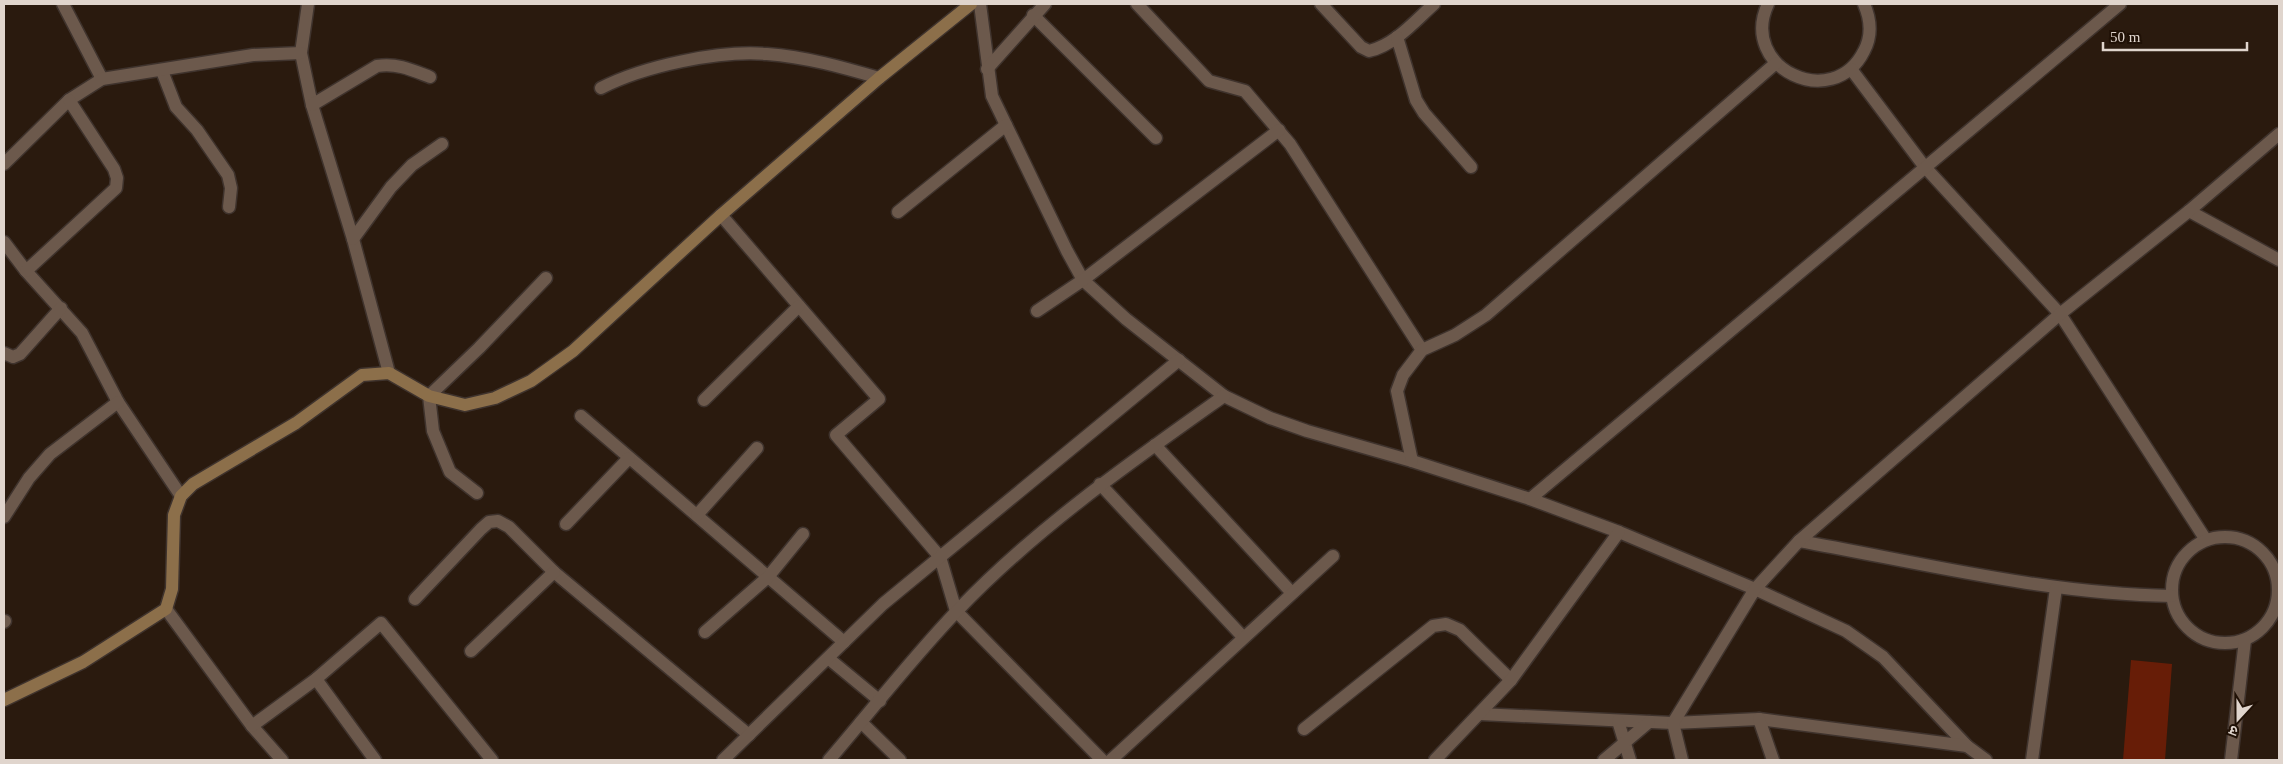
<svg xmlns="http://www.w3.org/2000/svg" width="2283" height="764" font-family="'Times New Roman','Noto Sans Devanagari',serif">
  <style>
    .building { fill: #671d07 }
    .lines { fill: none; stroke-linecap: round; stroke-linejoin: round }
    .street-casing { stroke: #3f332d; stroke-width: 15 }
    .secondary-casing { stroke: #3f332d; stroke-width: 15 }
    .street { stroke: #6c594c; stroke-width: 12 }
    .secondary { stroke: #8c6f4a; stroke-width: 12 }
  </style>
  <rect width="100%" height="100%" fill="#2a1a0e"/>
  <!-- building -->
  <path class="building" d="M2131,660L2172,664L2165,760H2123Z"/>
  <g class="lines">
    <!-- street casing -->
    <g class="street-casing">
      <g id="street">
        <path d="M63,4L102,79"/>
        <path d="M308,4L301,53L312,105L353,239L389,373"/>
        <path d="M980,4L992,96L1067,251L1083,280L1126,319L1224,396L1270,418L1307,431L1412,461L1530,499L1619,532L1755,589L1846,631L1883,657L1967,746L1986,760"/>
        <path d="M1137,4L1209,81L1245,91L1290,144L1422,350"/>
        <path d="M1321,4L1361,47L1369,51C1395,45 1415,21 1434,4"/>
        <path d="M1768,4C1738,68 1833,113 1864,51C1872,36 1871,20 1864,4"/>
        <path d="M1033,15L1156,138"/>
        <path d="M1397,37L1416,100L1424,113L1471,167"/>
        <path d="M987,69L1045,4"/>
        <path d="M1851,69L1924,166L2060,314L2206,540"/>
        <path d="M162,71L176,107L197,130L228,175L231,188L229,207"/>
        <path d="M601,88C644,66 719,50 767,54C806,57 842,67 879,78"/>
        <path d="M312,105L377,66C398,63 412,70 430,77"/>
        <path d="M4,164L69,100L102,79L253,55L301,53"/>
        <path d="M2189,211L2279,260"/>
        <path d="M898,212L1006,125"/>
        <path d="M721,215L879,399L836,435L940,557L956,611L1102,760"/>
        <path d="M353,239L391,187L412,165L442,144"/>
        <path d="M4,242L26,271L82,333L118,402L181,496"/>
        <path d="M26,271L116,188L117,178L114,169L69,100"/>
        <path d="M1037,311L1083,280L1279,130"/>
        <path d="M4,353L13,357L20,354L61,308"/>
        <path d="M704,400L799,306"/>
        <path d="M581,416L844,642"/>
        <path d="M1155,445L1292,593"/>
        <path d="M1412,461L1397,391L1403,375L1422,350L1455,335L1486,315L1776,63"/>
        <path d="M1100,484L1243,637"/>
        <path d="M477,493L450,472L433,431L429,396L479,348L546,278"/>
        <path d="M1530,499L2120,4"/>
        <path d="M697,515L757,448"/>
        <path d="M4,517L29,478L50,454L118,402"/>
        <path d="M566,524L629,458"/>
        <circle cx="2225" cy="590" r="53"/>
        <path d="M1799,541C1922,563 2046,594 2172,596"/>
        <path d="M415,599L481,529L489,522L498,521L509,527L554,572L749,735"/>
        <path d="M166,609L252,726L282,760"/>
        <path d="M4,622L5,621"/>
        <path d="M705,632L768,577L803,534"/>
        <path d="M471,651L554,572"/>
        <path d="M828,658L880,701"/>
        <path d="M316,679L375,760"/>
        <path d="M1480,714L1673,723L1759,719L1967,746"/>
        <path d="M1759,719L1773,760"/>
        <path d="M1618,721L1630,760"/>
        <path d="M861,722L900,760"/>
        <path d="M252,726L316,679L381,623L492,760"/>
        <path d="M1304,729L1433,626L1446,624L1460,630L1511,680"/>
        <path d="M723,760L883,604L1179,360"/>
        <path d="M829,760C871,711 912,658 957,611C1036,528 1131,462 1224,396"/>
        <path d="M1111,760L1333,556"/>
        <path d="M1435,760L1511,680L1619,532"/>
        <path d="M1604,760L1649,722"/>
        <path d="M1682,760L1673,723L1755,589L1799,541L2060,314L2189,211L2279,134"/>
        <path d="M2032,760L2056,588"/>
        <path d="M2231,760L2245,640"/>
      </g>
    </g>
    <!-- secondary casing -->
    <g class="secondary-casing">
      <path id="secondary" d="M4,700L83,662L166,609L172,589L174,515L181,496L193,484L296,423L362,375L389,373L429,396L465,405L495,398L531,381L573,351L721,215L879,78L971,4"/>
    </g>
    <!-- street -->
    <use href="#street" class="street"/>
    <!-- secondary -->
    <use href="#secondary" class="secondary"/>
  </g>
  <!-- border -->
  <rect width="2283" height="764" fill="none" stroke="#e0d5cd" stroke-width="10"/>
  <!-- north arrow -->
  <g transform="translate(2238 719) rotate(201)" stroke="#201106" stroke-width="4" paint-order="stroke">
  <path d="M0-4L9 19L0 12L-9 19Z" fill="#e0d5cd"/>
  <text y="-8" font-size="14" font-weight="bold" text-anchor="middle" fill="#e0d5cd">उ</text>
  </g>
  <!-- scale -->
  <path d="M2103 42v8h144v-8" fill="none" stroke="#e0d5cd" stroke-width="2.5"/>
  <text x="2110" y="42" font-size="15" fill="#e0d5cd" stroke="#201106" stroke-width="4" paint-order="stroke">50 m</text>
</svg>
